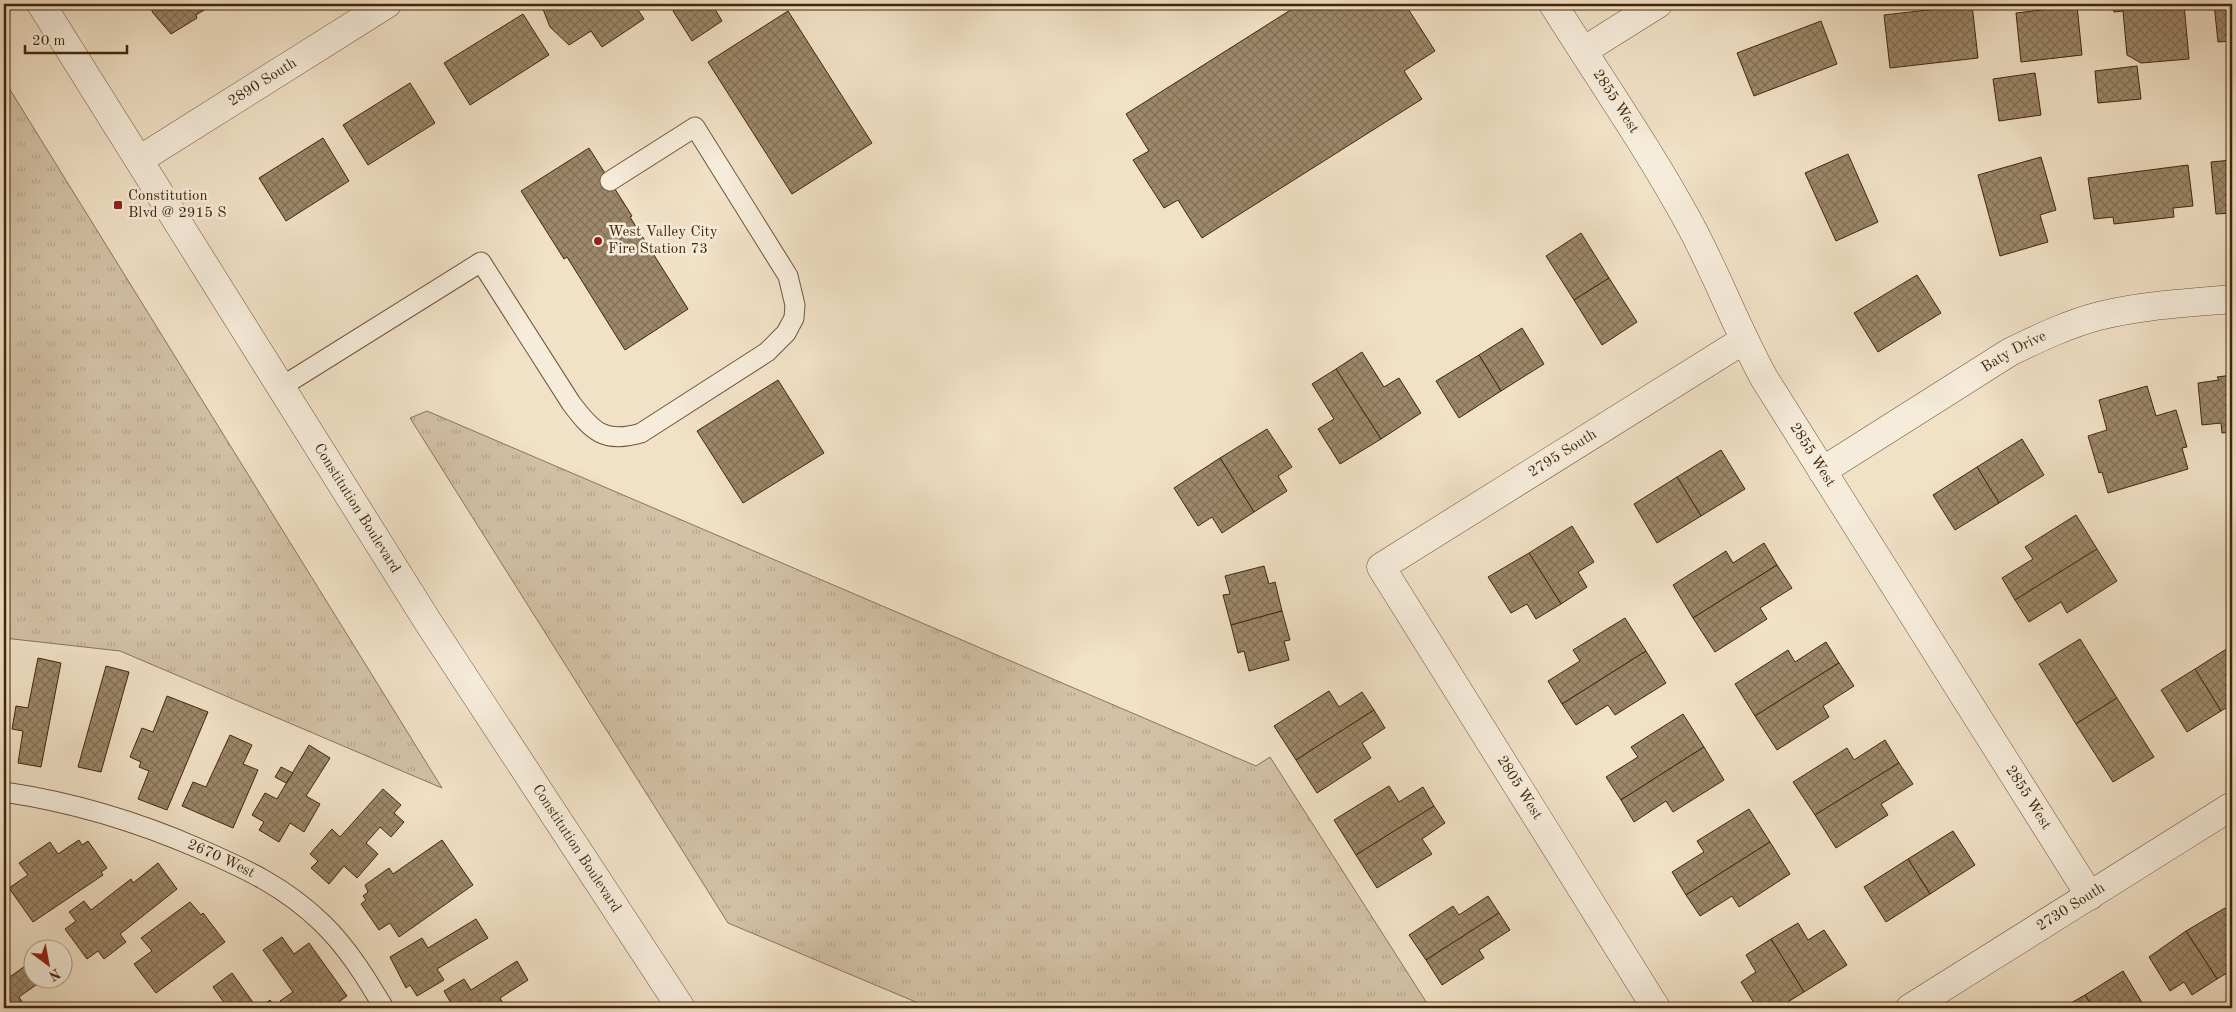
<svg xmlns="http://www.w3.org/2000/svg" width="2236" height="1012" font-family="'Old Standard TT',serif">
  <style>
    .grass { fill: url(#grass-tufts); stroke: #8a7458 }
    .building { fill: url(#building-cross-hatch); stroke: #422708 }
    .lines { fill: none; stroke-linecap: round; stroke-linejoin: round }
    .service-casing { stroke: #6e5638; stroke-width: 21 }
    .minor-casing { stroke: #6e5638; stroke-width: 29 }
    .tertiary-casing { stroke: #6e5638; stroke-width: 29 }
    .service { stroke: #f6ecdb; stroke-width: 19 }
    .minor { stroke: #f6ecdb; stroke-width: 28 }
    .tertiary { stroke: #f6ecdb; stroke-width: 28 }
    .poi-dot { fill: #8f2418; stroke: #f6ecdb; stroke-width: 2 }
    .labels { text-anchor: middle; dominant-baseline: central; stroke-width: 5; stroke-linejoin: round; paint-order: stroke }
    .street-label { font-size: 15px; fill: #422708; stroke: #f6ecdb }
    .poi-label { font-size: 15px; fill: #422708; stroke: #f6ecdb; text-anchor: start }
  </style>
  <defs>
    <pattern id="grass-tufts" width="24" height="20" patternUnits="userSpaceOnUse" patternTransform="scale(1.25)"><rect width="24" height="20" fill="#d3c1a7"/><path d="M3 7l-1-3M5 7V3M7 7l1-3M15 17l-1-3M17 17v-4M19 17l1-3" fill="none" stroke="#b6a68e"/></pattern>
    <pattern id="building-cross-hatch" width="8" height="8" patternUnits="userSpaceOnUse" patternTransform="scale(1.25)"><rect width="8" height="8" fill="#9d886b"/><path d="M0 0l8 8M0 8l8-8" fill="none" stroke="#826f56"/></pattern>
  </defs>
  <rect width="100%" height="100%" fill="#f1e1c7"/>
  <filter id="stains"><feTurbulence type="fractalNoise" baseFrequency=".004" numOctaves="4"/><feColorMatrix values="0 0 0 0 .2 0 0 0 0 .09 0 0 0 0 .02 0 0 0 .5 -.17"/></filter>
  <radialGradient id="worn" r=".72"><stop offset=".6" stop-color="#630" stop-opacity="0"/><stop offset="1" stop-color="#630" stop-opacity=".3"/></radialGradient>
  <!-- grass -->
  <g class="grass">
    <path d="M4,80L442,788L120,651L4,638Z"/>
    <path d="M427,411L1256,766L1270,757L1430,1008H930L728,923L410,418Z"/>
  </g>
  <!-- building -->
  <g class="building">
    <path d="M149,4H214L196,15L197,18L171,34L153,13Z"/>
    <path d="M541,4H634L644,19L602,47L591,31L569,45L550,27Z"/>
    <path d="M684,4H712L722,21L692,41L673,11Z"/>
    <path d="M1300,4H1405L1435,51L1404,71L1422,99L1202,238L1178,200L1164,208L1133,160L1149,151L1126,114Z"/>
    <path d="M2113,4H2184L2189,59L2141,63L2127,55L2123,11L2114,12Z"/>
    <path d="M2214,4H2232V41L2218,42Z"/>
    <path d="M1972,5L1978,58L1890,68L1884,15Z"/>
    <path d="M2077,6L2082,55L2021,62L2016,13Z"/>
    <path d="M788,11L872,143L792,194L708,62Z"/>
    <path d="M523,14L549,55L470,105L444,63Z"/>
    <path d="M1821,21L1837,64L1754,96L1737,53Z"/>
    <path d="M2137,66L2141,99L2098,103L2095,71Z"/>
    <path d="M2035,73L2041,115L1999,121L1993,79Z"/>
    <path d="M410,83L435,123L368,165L343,125Z"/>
    <path d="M323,138L349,181L286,221L259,178Z"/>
    <path d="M589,148L632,216L630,217L688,309L625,350L567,257L564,259L521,191Z"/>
    <path d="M1848,154L1878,222L1836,241L1805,173Z"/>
    <path d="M2041,157L2056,210L2040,215L2048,242L2000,256L1978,175Z"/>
    <path d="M2232,160V213L2216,214L2211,162Z"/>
    <path d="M2188,165L2193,206L2173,208L2174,217L2114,224L2113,217L2094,219L2088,178Z"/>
    <path d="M1581,233L1609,278L1574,300L1546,256Z"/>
    <path d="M1917,275L1941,313L1878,352L1854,313Z"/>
    <path d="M1609,278L1637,322L1602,345L1574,300Z"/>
    <path d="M1522,328L1544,364L1501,391L1479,355Z"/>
    <path d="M1362,352L1384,387L1399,378L1421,413L1381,439L1336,369Z"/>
    <path d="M1479,355L1501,391L1459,418L1436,381Z"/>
    <path d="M1336,369L1381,439L1340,464L1318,429L1334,419L1312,384Z"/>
    <path d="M2232,375V432L2222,433L2221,423L2202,425L2198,383L2219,380L2217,377Z"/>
    <path d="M778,380L824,453L743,503L697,431Z"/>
    <path d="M2147,386L2156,416L2176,410L2187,447L2182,448L2188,469L2108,493L2102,472L2099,473L2088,436L2107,430L2099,400Z"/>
    <path d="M1267,429L1292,467L1278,476L1287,491L1254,512L1220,458Z"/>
    <path d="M2022,439L2044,475L1999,503L1977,467Z"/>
    <path d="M1721,450L1745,489L1701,516L1677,477Z"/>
    <path d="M1220,458L1254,512L1222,533L1212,517L1198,526L1174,488Z"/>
    <path d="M1977,467L1999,503L1955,530L1933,495Z"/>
    <path d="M1677,477L1701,516L1657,543L1634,504Z"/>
    <path d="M2076,515L2097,549L2015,600L2002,578L2033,559L2025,547Z"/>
    <path d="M1572,526L1594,562L1578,572L1587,587L1561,604L1529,553Z"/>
    <path d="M1764,543L1777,565L1693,618L1673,585L1726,551L1733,563Z"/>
    <path d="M2097,549L2117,581L2067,613L2061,602L2029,622L2015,600Z"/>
    <path d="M1529,553L1561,604L1536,619L1527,604L1511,613L1488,577Z"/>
    <path d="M1777,565L1792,588L1760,608L1767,619L1715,652L1693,618Z"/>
    <path d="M1264,566L1269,584L1275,582L1282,611L1231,625L1223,595L1230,594L1225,576Z"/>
    <path d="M1282,611L1290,640L1284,641L1289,660L1249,671L1244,651L1238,653L1231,625Z"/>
    <path d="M1625,618L1646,651L1562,704L1548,681L1580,661L1573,650Z"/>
    <path d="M2080,639L2117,698L2076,724L2039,664Z"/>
    <path d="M1826,642L1839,663L1755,716L1735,684L1788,650L1795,662Z"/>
    <path d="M2228,648L2232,655V704L2221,711L2195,669Z"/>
    <path d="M1646,651L1666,683L1615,715L1608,705L1576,725L1562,704Z"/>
    <path d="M38,658L61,663L41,767L18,763L23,731L12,729L16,706L28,708Z"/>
    <path d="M1839,663L1854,686L1823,706L1829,717L1777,750L1755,716Z"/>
    <path d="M106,666L129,672L101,772L78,767Z"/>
    <path d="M2195,669L2221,711L2187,732L2161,690Z"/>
    <path d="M1329,691L1339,707L1362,692L1374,710L1296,760L1274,726Z"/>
    <path d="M167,696L208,712L167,810L138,799L149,771L139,767L141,762L130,757L142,728L153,732Z"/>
    <path d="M2117,698L2154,757L2113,782L2076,724Z"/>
    <path d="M1374,710L1385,728L1362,743L1371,758L1317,793L1296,760Z"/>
    <path d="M1683,714L1704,747L1621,800L1606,777L1638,757L1631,747Z"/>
    <path d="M230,735L252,745L243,764L258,770L233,828L182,806L193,782L206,787Z"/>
    <path d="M1885,740L1899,763L1815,815L1793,782L1847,748L1854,760Z"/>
    <path d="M309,745L330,758L306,796L320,804L304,832L290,823L279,842L259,830L264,822L252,815L265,793L277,799Z"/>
    <path d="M1704,747L1724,780L1673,812L1666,801L1634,822L1621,800Z"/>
    <path d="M1899,763L1913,784L1881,804L1888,815L1836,848L1815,815Z"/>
    <path d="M281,767L293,773L286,783L275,777Z"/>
    <path d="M1389,786L1399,802L1423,787L1434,806L1356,855L1334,820Z"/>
    <path d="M383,789L401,805L394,813L404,822L391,837L380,827L366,843L378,854L357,878L344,866L329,884L311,868L318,861L310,854L332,829L340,837Z"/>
    <path d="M1434,806L1445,823L1422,839L1432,854L1377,888L1356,855Z"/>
    <path d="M1749,809L1770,842L1686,895L1672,872L1704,852L1697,841Z"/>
    <path d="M1953,831L1975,865L1930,894L1908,859Z"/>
    <path d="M79,840L82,845L88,841L107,868L101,872L103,875L33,922L9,888L28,875L19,863L50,842L58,854Z"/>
    <path d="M442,840L473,885L399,937L390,923L379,930L361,904L366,900L363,896L368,892L365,885L389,868L393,874Z"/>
    <path d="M1770,842L1790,874L1739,907L1732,896L1700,916L1686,895Z"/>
    <path d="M1908,859L1930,894L1886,922L1864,887Z"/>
    <path d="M158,863L177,889L120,934L126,942L104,959L98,951L87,959L65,929L76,921L69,912L84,901L91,910L131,879L133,883Z"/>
    <path d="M1488,896L1499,913L1426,960L1409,935L1453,906L1459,915Z"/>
    <path d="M190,902L201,915L203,913L225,942L156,993L134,964L152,951L141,938Z"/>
    <path d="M2225,908L2232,920V970L2217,979L2186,931Z"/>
    <path d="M1499,913L1510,930L1479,950L1484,958L1442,985L1426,960Z"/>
    <path d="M476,919L488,938L437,969L444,980L417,996L410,985L406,988L390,957L422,938L428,948Z"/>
    <path d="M1798,923L1808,940L1824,930L1847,965L1804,992L1771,939Z"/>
    <path d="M2186,931L2217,979L2192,995L2184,982L2170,991L2149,957Z"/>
    <path d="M282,937L294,954L309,943L347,996L332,1007L334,1008H285L280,1001L293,992L263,950Z"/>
    <path d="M1771,939L1804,992L1778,1008H1757L1741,982L1756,972L1746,955Z"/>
    <path d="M517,961L528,980L500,998L505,1007L442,1008L451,1003L444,991L464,979L471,990Z"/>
    <path d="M28,964L32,971V980H39L40,982L19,997L26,1008H4V981Z"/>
    <path d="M2123,971L2144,1006L2140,1008H2093L2085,995Z"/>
    <path d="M232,973L257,1008H228L213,987Z"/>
    <path d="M2085,995L2093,1008H2062Z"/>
    <path d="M270,1000L277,1008H259Z"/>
  </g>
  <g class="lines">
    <!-- service casing -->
    <g class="service-casing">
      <g id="service">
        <path d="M281,387L481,262L571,403C592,431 604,444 641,433L767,352L786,333L794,318L795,305L788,276L695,127L610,181"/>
        <path id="s1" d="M4,792C72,802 136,821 200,849C246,869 285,887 322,923C348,948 366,978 384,1008"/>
      </g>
    </g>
    <!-- minor casing -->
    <g class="minor-casing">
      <g id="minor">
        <path id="s2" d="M1553,4C1598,76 1647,146 1688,221C1716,272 1736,327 1764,378L2090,896"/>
        <path d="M1583,51L1658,4"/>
        <path id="s3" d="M139,160L387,4"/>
        <path id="s4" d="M1822,471L2010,352C2039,338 2068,324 2099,316C2142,305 2188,303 2232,299"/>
        <path id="s5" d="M1656,1008L1381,567L1744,340"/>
        <path id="s6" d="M1910,1008L2232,806"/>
      </g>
    </g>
    <!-- tertiary casing -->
    <g class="tertiary-casing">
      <g id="tertiary">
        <path id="s7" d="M41,4L428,622L681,1008"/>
      </g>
    </g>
    <!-- service -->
    <use href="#service" class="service"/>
    <!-- minor -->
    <use href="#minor" class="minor"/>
    <!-- tertiary -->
    <use href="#tertiary" class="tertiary"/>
  </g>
  <!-- markers -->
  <g class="poi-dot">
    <rect x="113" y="200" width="10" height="10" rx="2.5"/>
    <circle cx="598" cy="241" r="5"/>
  </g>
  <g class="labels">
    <!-- street labels -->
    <g class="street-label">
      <text stroke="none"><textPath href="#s3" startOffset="146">2890 South</textPath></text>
      <text stroke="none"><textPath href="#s2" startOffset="116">2855 West</textPath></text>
      <text stroke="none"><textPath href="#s4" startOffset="226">Baty Drive</textPath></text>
      <text stroke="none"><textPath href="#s5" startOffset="734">2795 South</textPath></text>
      <text stroke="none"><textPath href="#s2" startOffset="521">2855 West</textPath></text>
      <text stroke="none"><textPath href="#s7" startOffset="595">Constitution Boulevard</textPath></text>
      <text transform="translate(1519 788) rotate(58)">2805 West</text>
      <text stroke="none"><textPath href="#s2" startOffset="926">2855 West</textPath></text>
      <text stroke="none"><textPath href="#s7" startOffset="1000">Constitution Boulevard</textPath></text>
      <text stroke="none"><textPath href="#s1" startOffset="228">2670 West</textPath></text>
      <text stroke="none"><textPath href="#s6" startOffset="190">2730 South</textPath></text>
    </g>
    <!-- poi labels -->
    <g class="poi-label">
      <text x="128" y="196">Constitution<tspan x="128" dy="17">Blvd @ 2915 S</tspan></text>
      <text x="608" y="232">West Valley City<tspan x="608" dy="17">Fire Station 73</tspan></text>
    </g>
  </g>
  <!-- margin -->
  <rect width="2236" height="1012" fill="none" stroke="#f1e1c7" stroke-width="20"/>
  <rect x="5" y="5" width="2226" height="1002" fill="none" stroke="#422708" stroke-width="2.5"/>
  <rect x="10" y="10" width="2216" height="992" fill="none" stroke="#422708"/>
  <!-- north arrow -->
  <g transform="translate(48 964) rotate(148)"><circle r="24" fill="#f6ecdb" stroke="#ae9d87"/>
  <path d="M0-4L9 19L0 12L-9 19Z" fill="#8f2418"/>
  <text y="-8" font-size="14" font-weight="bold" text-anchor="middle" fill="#422708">N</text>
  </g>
  <!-- scale -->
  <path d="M25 45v8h102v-8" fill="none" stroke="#422708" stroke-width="2.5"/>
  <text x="32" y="45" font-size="15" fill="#422708" stroke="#f6ecdb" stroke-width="4" paint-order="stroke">20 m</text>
  <rect width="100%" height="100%" filter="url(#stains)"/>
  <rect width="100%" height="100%" fill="url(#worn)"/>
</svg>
